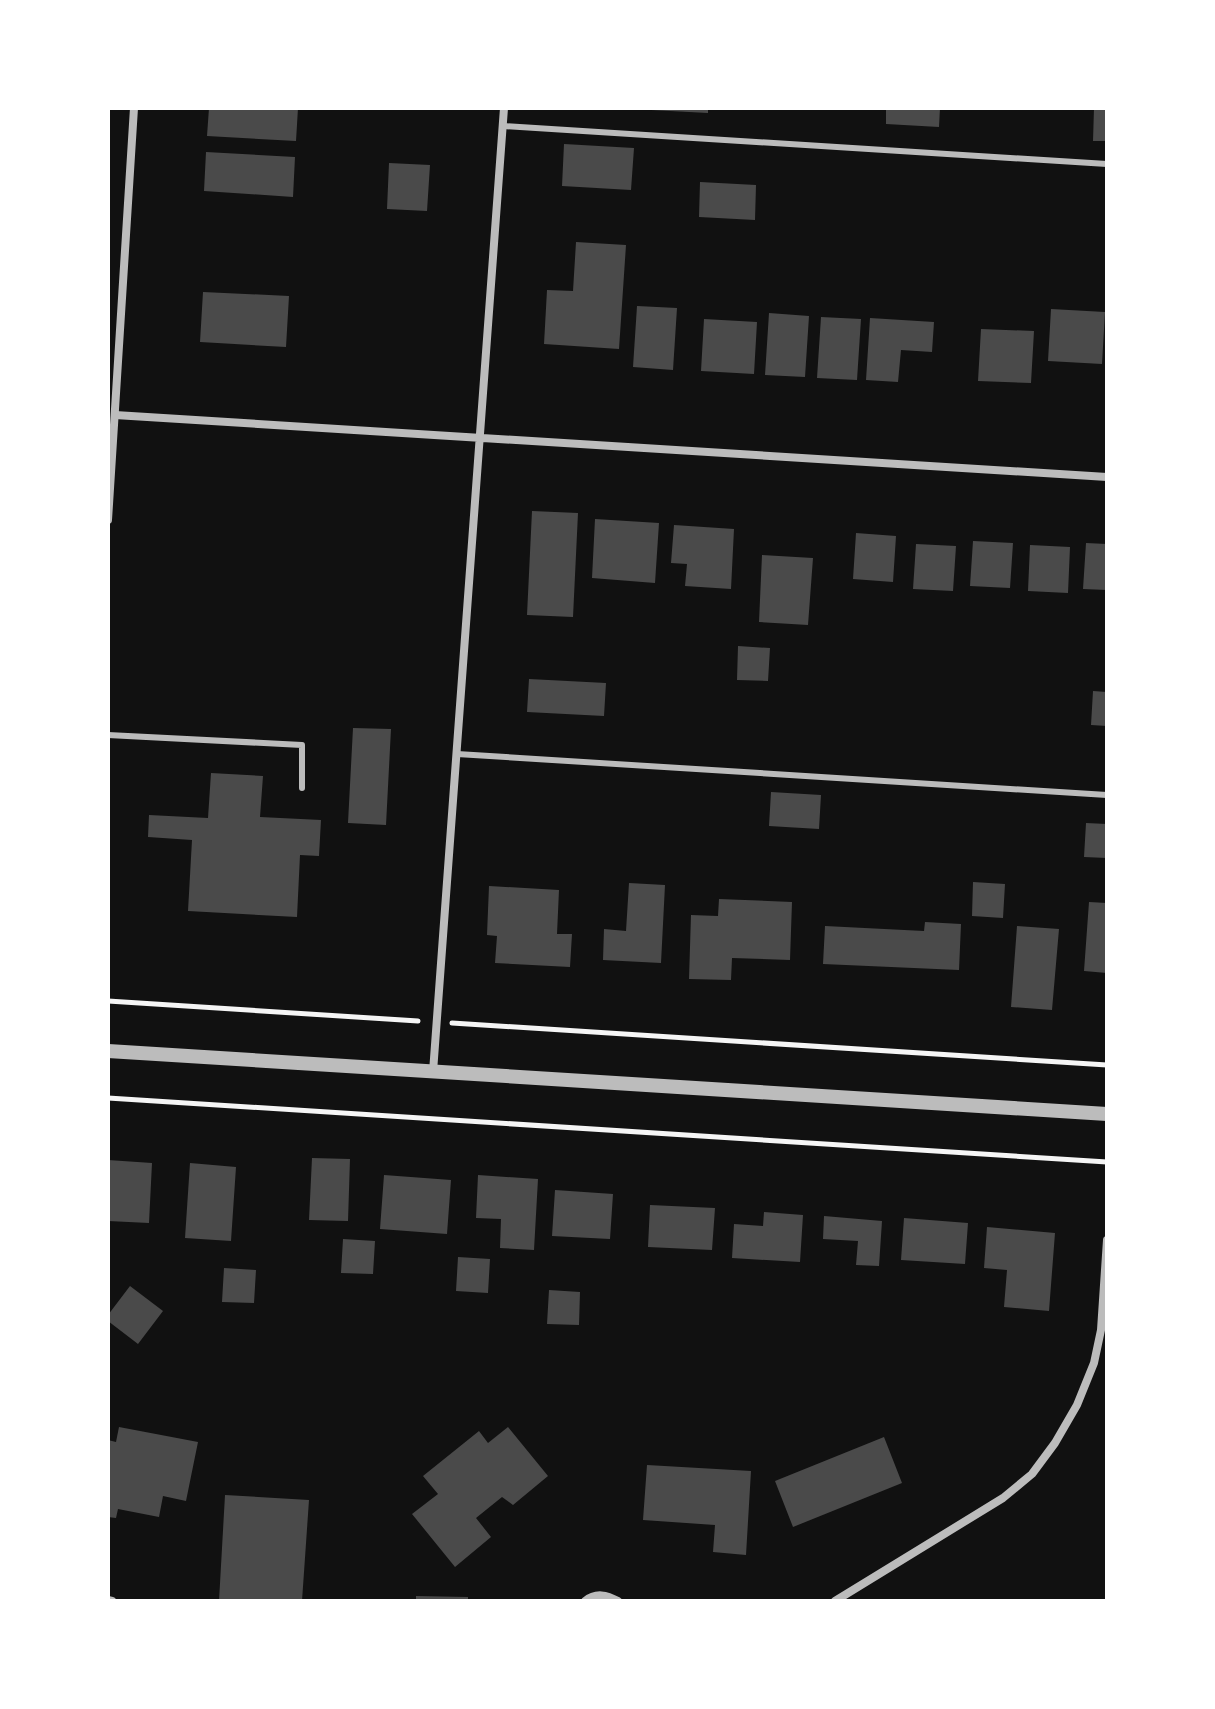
<svg xmlns="http://www.w3.org/2000/svg" width="1215" height="1709" viewBox="0 0 1215 1709" font-family="Barlow,sans-serif">
	<rect width="100%" height="100%" fill="#111"/>
	<path fill="#4a4a4a" d="M209,108H298L296,141L207,136Z
		M651,108H708V113L651,110Z
		M886,108H940L939,127L886,124Z
		M1094,108H1107V141H1093Z
		M564,144L634,148L631,190L562,186Z
		M206,152L295,157L293,197L204,191Z
		M389,163L430,165L427,211L387,209Z
		M700,182L756,185L755,220L699,217Z
		M576,242L626,245L619,349L544,344L547,290L573,291Z
		M203,292L289,296L286,347L200,342Z
		M637,306L677,308L673,370L633,367Z
		M1051,309L1105,312L1102,364L1048,361Z
		M769,313L809,316L805,377L765,375Z
		M821,317L861,319L857,380L817,378Z
		M870,318L934,322L932,352L901,350L898,382L866,380Z
		M704,319L757,322L754,374L701,371Z
		M981,329L1034,331L1031,383L978,381Z
		M532,511L578,513L573,617L527,615Z
		M595,519L659,523L655,583L592,578Z
		M674,525L734,529L731,589L685,586L687,564L671,563Z
		M856,533L896,536L893,582L853,579Z
		M973,541L1013,543L1010,588L970,586Z
		M1086,543L1107,544V590L1083,589Z
		M916,544L956,546L953,591L913,589Z
		M1030,545L1070,547L1068,593L1028,591Z
		M762,555L813,558L808,625L759,622Z
		M738,646L770,648L768,681L737,680Z
		M529,679L606,683L604,716L527,712Z
		M1093,691L1107,692V726L1091,725Z
		M353,728L391,729L386,825L348,823Z
		M211,773L263,776L260,817L321,820L319,856L300,855L297,917L188,911L192,840L148,837L149,815L208,818Z
		M771,792L821,795L819,829L769,826Z
		M1086,823L1107,824V858L1084,857Z
		M973,882L1005,884L1003,918L972,916Z
		M629,883L665,885L661,963L603,960L604,929L626,931Z
		M489,886L559,890L557,934H572L570,967L495,963L497,936L487,935Z
		M719,899L792,902L790,960L732,958L731,980L689,979L691,915L718,916Z
		M1089,902L1107,903V973L1084,971Z
		M925,922L961,924L959,970L823,964L825,926L924,931Z
		M1017,926L1059,929L1052,1010L1011,1007Z
		M312,1158L350,1159L348,1221L309,1220Z
		M108,1160L152,1163L149,1223L108,1221Z
		M190,1163L236,1167L231,1241L185,1238Z
		M384,1175L451,1180L447,1234L380,1229Z
		M478,1175L538,1179L534,1250L500,1248L501,1219L476,1218Z
		M555,1190L613,1194L610,1239L552,1236Z
		M650,1205L715,1208L712,1250L648,1247Z
		M764,1212L803,1215L800,1262L732,1258L734,1224L763,1226Z
		M824,1216L882,1221L879,1266L856,1265L858,1241L823,1239Z
		M904,1218L968,1223L965,1264L901,1260Z
		M987,1227L1055,1233L1049,1311L1004,1307L1007,1270L984,1268Z
		M343,1239L375,1241L373,1274L341,1273Z
		M458,1257L490,1259L488,1293L456,1291Z
		M224,1268L256,1270L254,1303L222,1302Z
		M130,1286L163,1311L138,1344L108,1321V1315Z
		M549,1290L580,1292L579,1325L547,1324Z
		M119,1427L198,1442L186,1501L163,1496L159,1517L118,1509L116,1518L108,1517V1440L116,1442Z
		M508,1427L548,1476L513,1505L502,1497L476,1518L491,1537L455,1567L412,1514L438,1494L423,1476L479,1431L488,1443Z
		M884,1437L902,1483L793,1527L775,1481Z
		M647,1465L751,1471L746,1555L713,1552L715,1525L643,1520Z
		M225,1495L309,1500L302,1601H219Z
		M416,1596L468,1597V1601H416Z"/>
	<g fill="none" stroke-linecap="round" stroke-linejoin="round">
		<path stroke="#f5f5f5" stroke-width="5" d="M108,1001L418,1021
			M452,1023L1107,1065
			M108,1098L1107,1162"/>
		<path stroke="#bcbcbc" stroke-width="6" d="M503,126L1107,164
			M108,735L302,745V788
			M457,754L1107,795"/>
		<path stroke="#bcbcbc" stroke-width="8" d="M115,415L1107,477
			M108,520L134,108
			M433,1072L504,108
			M108,1600L112,1601
			M585,1601C596,1592 607,1595 618,1601
			M835,1601L1003,1498L1032,1474L1055,1443L1077,1405L1094,1363L1101,1330L1107,1240"/>
		<path stroke="#bcbcbc" stroke-width="14" d="M108,1051L1107,1114"/>
	</g>
	<rect width="1215" height="1709" fill="none" stroke="#ffffff" stroke-width="220"/>
</svg>
